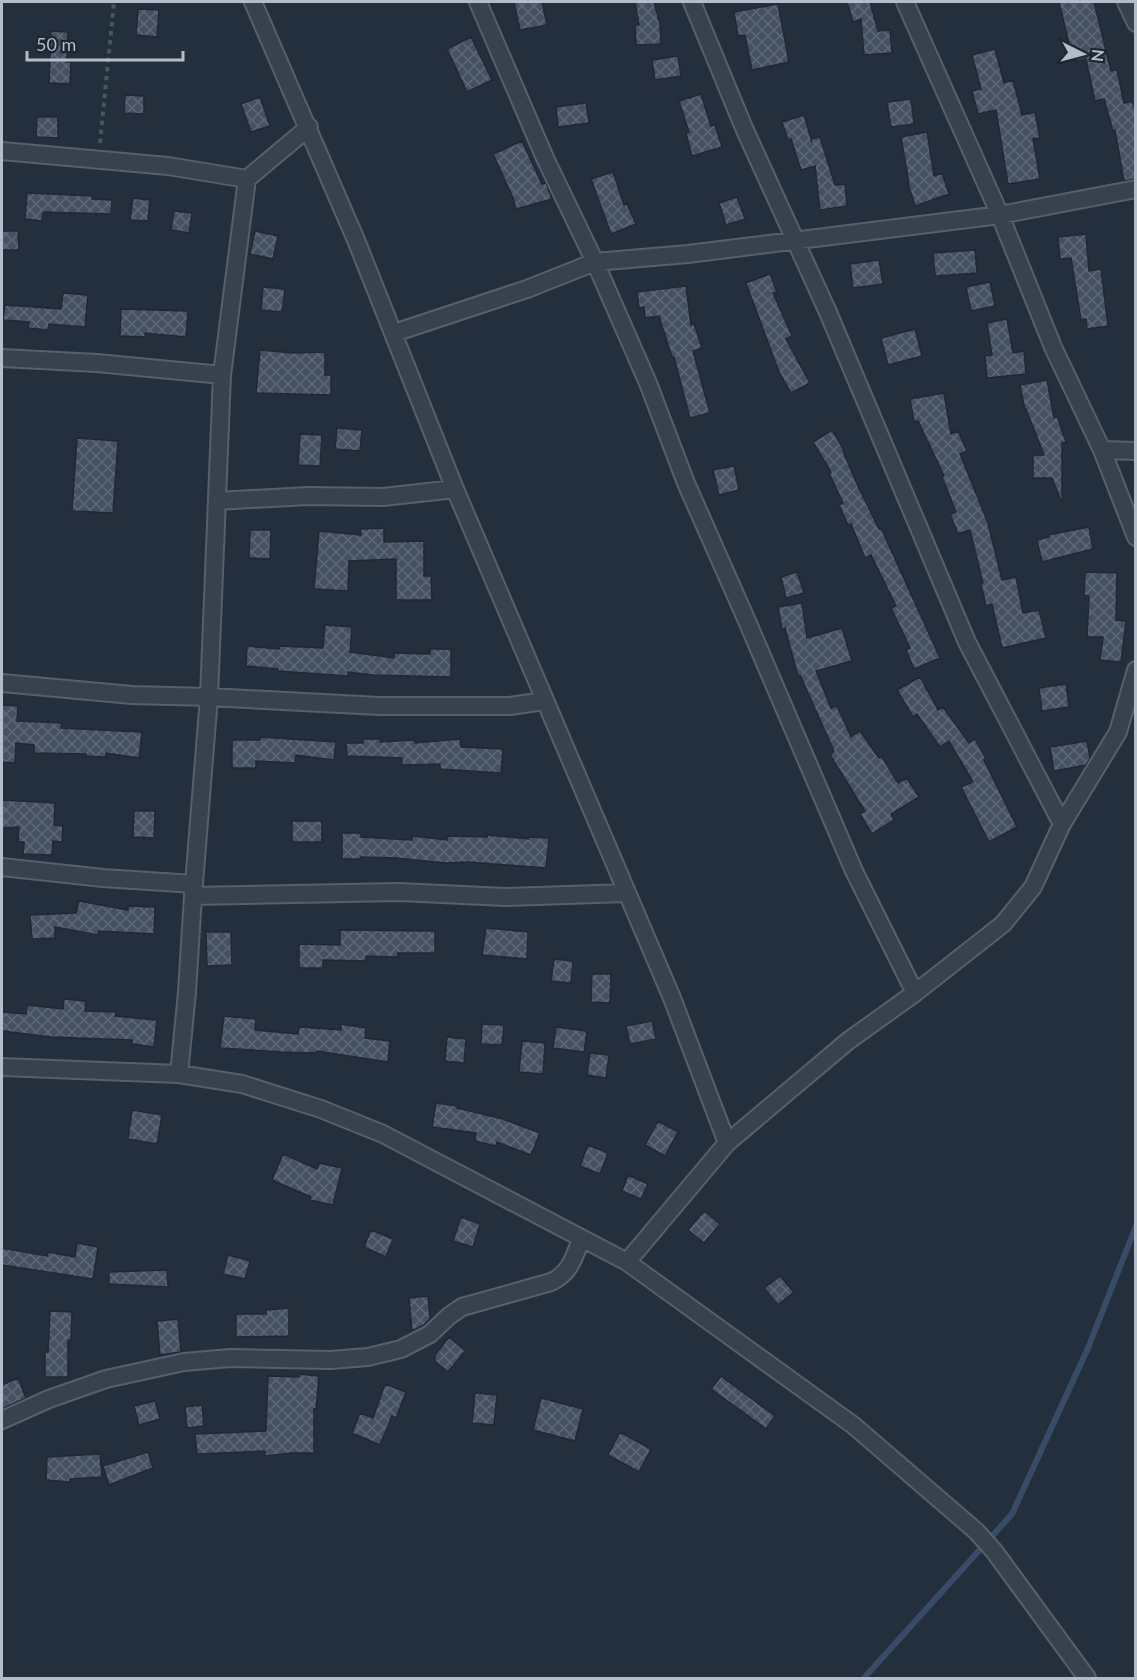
<svg xmlns="http://www.w3.org/2000/svg" width="1137" height="1680" viewBox="0 0 1137 1680" font-family="Lato,sans-serif">
	<defs>
		<pattern id="building-cross-hatch" width="8" height="8" patternUnits="userSpaceOnUse" patternTransform="scale(1.5)"><rect width="8" height="8" fill="#455162"/><path d="M0 0l8 8M0 8l8-8" fill="none" stroke="#5d6877"/></pattern>
	</defs>
	<rect width="100%" height="100%" fill="#242f3e"/>
	<g fill="none" stroke-linecap="round" stroke-linejoin="round">
		<path stroke="#394c67" stroke-width="6" d="M864,1678L1012,1514L1088,1348L1136,1226"/>
	</g>
	<path fill="url(#building-cross-hatch)" stroke="#1f2835" stroke-width="1.5" d="M514,2H542L547,25L520,30Z
		M635,2H654L660,24L661,44L636,45L635,25H639Z
		M847,2H870L878,31L890,30L892,53L864,55L861,19L853,22Z
		M1059,2H1094L1111,71L1117,70L1124,103L1132,101L1136,112V179L1124,181L1115,130L1113,131L1104,99L1095,101L1086,59L1076,61L1074,52H1071Z
		M778,4L789,62L752,70L745,35L738,36L734,12Z
		M138,9L159,10L157,37L136,35Z
		M51,31L68,32L67,62H71L70,84L49,83Z
		M471,37L492,80L467,92L447,49Z
		M995,49L1004,83L1013,80L1022,115L1035,112L1040,138L1033,139L1040,179L1008,184L996,110L978,114L972,91L981,89L972,55Z
		M678,56L681,76L655,80L652,60Z
		M701,94L711,126L715,125L722,147L692,156L686,133L689,132L679,101Z
		M125,95L144,96V114L124,113Z
		M260,97L270,126L251,132L241,104Z
		M911,99L914,124L891,127L887,102Z
		M586,103L589,123L558,127L556,107Z
		M804,115L812,142L811,139L820,137L835,185L845,184L847,206L820,210L815,166L801,170L791,139L788,140L782,122Z
		M37,117H58V138L36,137Z
		M927,132L934,176L942,173L949,194L915,206L908,184H909L901,137Z
		M522,141L542,184L546,183L552,199L516,209L513,198L493,154Z
		M613,172L624,205L627,204L636,224L611,234L591,179Z
		M27,193L92,196V199L112,200L111,214L43,212L42,221L25,219Z
		M737,197L745,219L726,225L719,203Z
		M133,198L150,200L148,221L130,220Z
		M174,211L192,213L189,233L171,230Z
		M2,231H18L19,250H2Z
		M255,231L278,236L273,259L250,254Z
		M1086,234L1089,271L1101,269L1108,326L1087,329L1086,319L1081,320L1071,258L1060,259L1058,237Z
		M975,250L977,273L935,276L933,253Z
		M879,260L883,284L853,288L850,264Z
		M770,274L777,292L773,293L792,336L786,339L810,383L791,393L779,372L746,283Z
		M990,282L995,306L971,311L966,287Z
		M686,286L691,325L694,324L702,348L693,351L710,413L690,418L674,357H672L659,316L645,318L644,307L639,308L637,292Z
		M263,287L285,289L282,312L261,310Z
		M63,293L88,295L85,327L49,324L48,330L28,328L29,322L3,320L5,305L61,309Z
		M121,309L188,311L186,337L145,333V337L120,336Z
		M1007,319L1013,353L1024,351L1026,374L987,378L985,356L992,355L987,323Z
		M915,329L922,356L888,365L881,338Z
		M260,350L294,353L325,352V375H331V395L256,393Z
		M1047,380L1054,418L1057,416L1066,442L1062,443V501H1061L1052,478H1033V455H1044L1026,409L1025,410L1020,385Z
		M944,393L951,434L958,431L967,451L960,454L988,523L1002,580L1016,577L1023,613L1039,610L1046,638L1002,648L992,604L986,606L981,584L983,583L970,530L958,534L950,514L956,512L942,477L944,476L918,421L914,422L910,399Z
		M337,428L362,430L360,451L335,449Z
		M832,430L844,450L843,451L857,484L879,529L881,528L940,658L914,669L906,650L910,648L891,608L896,606L871,555L865,558L851,524L848,525L839,505L843,503L829,473L831,472L813,442Z
		M300,434L322,435L320,466L298,465Z
		M77,438L118,441L113,513L72,511Z
		M734,466L739,490L719,495L713,470Z
		M1089,527L1093,549L1042,562L1037,540L1049,537L1048,535Z
		M384,528V542L424,541V576H431L432,600H396V559L349,561L348,591L314,589L319,531L361,535L360,529Z
		M250,530H271L270,559L249,558Z
		M797,572L804,593L786,598L781,577Z
		M1085,572L1117,573L1116,620L1126,621L1121,662L1100,660L1103,637H1087L1089,596L1084,595Z
		M802,603L807,638L842,628L852,661L816,671L831,708L837,706L851,737L860,731L879,758L882,757L898,783L907,778L919,797L891,814L894,820L872,834L860,814L865,811L830,755L834,751L800,675L798,676L785,628L782,629L778,607Z
		M325,625L352,627L350,652L394,658V653L430,654V649H451V677L373,675L348,672V676L278,671V669L246,666L247,646L279,649V646L323,648Z
		M920,677L938,710L943,707L969,743L975,739L986,759L984,760L1017,827L989,842L961,787L973,782L949,741L940,747L917,714L913,717L897,690Z
		M1066,684L1069,707L1042,711L1039,688Z
		M2,705L18,706L17,721L62,723L61,728L142,732L139,758L106,753V757L86,756V754L34,753V745L16,743L15,763L2,762Z
		M260,737L336,742L334,760L296,755L295,763L256,761V768H232V740H260Z
		M363,739H381L380,742L415,740V743L460,739L461,747L503,749L501,773L440,769V764L402,765V758L347,756L346,743H363Z
		M1087,741L1090,758L1086,765L1054,771L1050,747Z
		M2,800L55,803L54,825L63,826L62,842L53,841L52,855L23,854L24,842H18L19,827L2,828Z
		M134,811H155L154,838L133,837Z
		M292,821H322V842H292Z
		M342,833H361V837L412,840V836L447,840V836L487,837V835L529,839V837L549,838L546,868L468,862L446,863L395,858L361,857V859H342Z
		M79,901L128,910V906L155,907L154,934L99,931L98,935L55,927V938L32,939L30,915L76,913Z
		M486,928L528,932L527,959L482,955Z
		M340,930L435,931V953H398V957L366,956V961L323,960V968H299V944L340,945Z
		M206,932H231L232,965L207,966Z
		M554,959L573,961L571,983L551,981Z
		M592,974H611L610,1003L591,1002Z
		M64,999L86,1001L85,1011L116,1012L115,1016L157,1020L154,1047L132,1044V1040L51,1037L2,1031V1012L26,1014L27,1005L63,1009Z
		M224,1016L256,1019L255,1030L298,1034L299,1027L341,1030V1024L366,1028L365,1038L390,1041L388,1062L317,1051L316,1053L281,1052L220,1048Z
		M652,1021L656,1039L630,1044L626,1026Z
		M482,1024L504,1025L502,1045L481,1044Z
		M556,1027L587,1031L584,1052L553,1048Z
		M447,1037L466,1039L464,1063L445,1061Z
		M522,1041L545,1043L543,1074L519,1072Z
		M590,1053L609,1055L606,1078L587,1075Z
		M436,1103L458,1106L457,1108L503,1119L540,1133L531,1155L497,1142L496,1146L475,1141L476,1133L432,1127Z
		M132,1110L162,1115L157,1144L128,1139Z
		M658,1121L678,1132L665,1156L645,1145Z
		M588,1145L608,1153L600,1174L580,1166Z
		M283,1154L317,1169L319,1163L342,1168L333,1205L310,1200L311,1197L272,1180Z
		M628,1175L648,1184L641,1199L622,1191Z
		M704,1211L720,1224L704,1243L688,1230Z
		M461,1217L480,1224L473,1247L453,1241Z
		M371,1230L393,1239L386,1257L364,1247Z
		M77,1243L98,1247L93,1279L2,1265V1248L47,1256L48,1252L75,1257Z
		M228,1255L250,1261L245,1279L223,1274Z
		M167,1270L168,1287L109,1284V1272Z
		M780,1276L794,1292L778,1305L764,1288Z
		M428,1296L430,1319L424,1325L412,1331L409,1298Z
		M289,1308V1336L236,1337V1314H266V1310Z
		M50,1311L72,1312L71,1340H68V1377H45V1352H48Z
		M178,1319L181,1352L160,1355L157,1321Z
		M449,1337L465,1351L448,1372L435,1361V1355Z
		M299,1374L319,1376L316,1409H314V1453H292L265,1456V1451L197,1454L195,1434L266,1431L268,1376L299,1377Z
		M721,1376L775,1416L766,1429L711,1389Z
		M18,1378L26,1398L2,1409V1385Z
		M385,1384L406,1392L396,1418L392,1416L380,1445L352,1433L360,1413L373,1418Z
		M475,1393L497,1395L494,1425L472,1423Z
		M541,1398L583,1409L575,1441L533,1430Z
		M155,1401L160,1419L139,1425L134,1406Z
		M202,1405L204,1426L187,1428L185,1407Z
		M620,1432L651,1449L639,1472L608,1455Z
		M148,1452L153,1468L109,1485L103,1466Z
		M100,1454L102,1477L70,1479V1482L46,1480L47,1457Z"/>
	<g fill="none" stroke-linecap="round" stroke-linejoin="round">
		<defs>
			<path id="minor" d="M253,2L356,240L455,489L672,998L727,1143
				M478,2L545,158L595,262L648,383L686,483L747,621L854,871L915,993
				M905,2L1000,215L1053,347L1102,450L1136,537
				M1126,2L1136,23
				M2,151L168,166L247,179
				M394,333L527,289L595,262L688,254L1000,215L1136,189
				M2,358L97,363L222,375
				M1102,450L1136,451
				M217,501L308,496L383,497L455,489
				M2,683L132,695L209,697L379,706H510L544,701
				M1062,824L1118,732L1136,670
				M2,867L103,878L194,884
				M193,896L399,892L505,897L626,893
				M2,1067L179,1074L242,1084L321,1109L383,1134L627,1262L853,1425L976,1531L994,1551L1087,1678
				M179,1074L187,992L193,896L209,697L222,375L247,179L309,127
				M627,1262L727,1143L848,1041L915,993L1003,924L1033,887L1062,824L967,642L827,310L744,128L692,2
				M2,1420L49,1399L106,1379L184,1362L230,1358L330,1360L368,1357L401,1349L430,1334L449,1316L462,1307L551,1282C570,1273 574,1258 581,1239"/>
		</defs>
		<use href="#minor" stroke="#565f6c" stroke-width="20"/>
		<path stroke="#44595c" stroke-width="4" stroke-dasharray="4.5 4.5" stroke-linecap="butt" d="M100,143L114,2"/>
		<use href="#minor" stroke="#38414e" stroke-width="16"/>
	</g>
	<rect width="1137" height="1680" fill="none" stroke="#b4bcc9" stroke-width="6"/>
	<g transform="translate(1083 54) rotate(96)" stroke="#1d2633" stroke-width="4.5" paint-order="stroke">
	<path d="M0-4.5L10 22L0 15L-10 22Z" fill="#b4bcc9"/>
	<text y="-9" font-size="16" font-weight="bold" text-anchor="middle" fill="#b4bcc9">N</text>
	</g>
	<path d="M27 51v9h156v-9" fill="none" stroke="#b4bcc9" stroke-width="3"/>
	<text x="36" y="51" font-size="18" fill="#b4bcc9" stroke="#1d2633" stroke-width="4.5" paint-order="stroke">50 m</text>
</svg>
